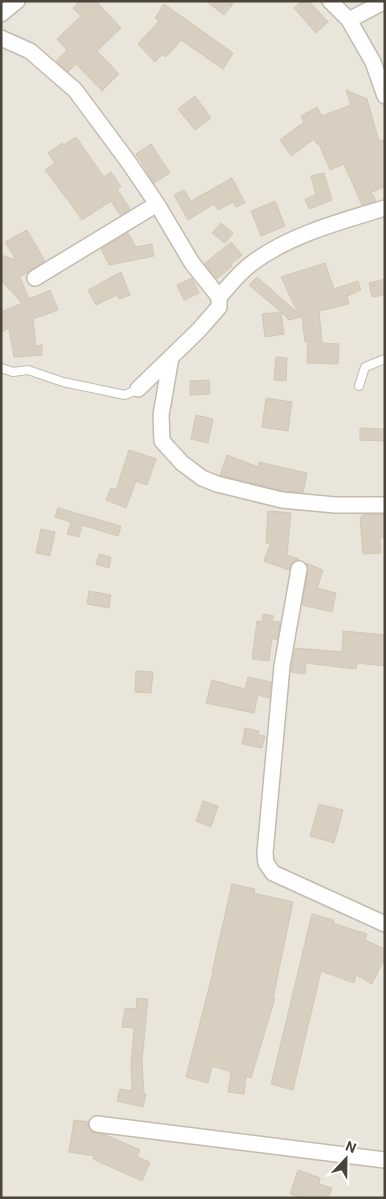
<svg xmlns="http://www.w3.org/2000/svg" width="386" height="1199" viewBox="0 0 386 1199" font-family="Roboto,sans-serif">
	<rect width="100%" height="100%" fill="#f6f3ec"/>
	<path fill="#eae5da" d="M1,1H385V1198H1Z"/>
	<path fill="#d8cfc1" stroke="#d3c7b4" d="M80,1H96L121,28L97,51L119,74L102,91L76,64L68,72L56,61L67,50L57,39L81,16L73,8Z
		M206,1H235L224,15Z
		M302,1H309L328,22L316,33L294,8Z
		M164,4L233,53L223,69L181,40L166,57L163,54L155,62L138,44L159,21L155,18Z
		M346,90L367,99L379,141L385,140V187L371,192L376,201L362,205L344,164L330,170L319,144H317L314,139L291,156L280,140L304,122L301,116L317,107L322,116L351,105Z
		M195,96L211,118L195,130L178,109Z
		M76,137L104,177L111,172L121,187L117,189L130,209L120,215L111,201L82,220L67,199L45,170L55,163L48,153L62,143L64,145Z
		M151,144L170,173L154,183L136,154Z
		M324,173L332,200L309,209L305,199L316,195L311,176Z
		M232,178L245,203L236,207L233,202L218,210L214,204L188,220L174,195L184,190L191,201Z
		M275,201L285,226L261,236L251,211Z
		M221,223L233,233L225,243L212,233Z
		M27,230L45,261L20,277L29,299L50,290L58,310L33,319L36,346L42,345V355L14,357L9,328L1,332V312L22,303L1,280V255L16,260L5,242Z
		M128,233L136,247L152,244L154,256L109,265L101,249Z
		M231,242L242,255L231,264L232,266L217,279L204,264Z
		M325,263L334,289L358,281L361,290L347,296L349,304L319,311L322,343L339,344L338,364L307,363L308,341L305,342L302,317L289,320L281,312L284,334L265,337L262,314L281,312L249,285L257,277L298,313L281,277Z
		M121,272L130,295L119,299L117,295L96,305L88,290Z
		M192,278L199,293L184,300L177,285Z
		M385,279V295L372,297L369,283Z
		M276,357L287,358L286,381L274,380Z
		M209,380L210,394L190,395V381Z
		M266,398L292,402L288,431L262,427Z
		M196,415L213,419L208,443L191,439Z
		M360,428L385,429V441L360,440Z
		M129,450L156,459L147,485L136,481L126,508L106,500L111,488L116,490Z
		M227,455L258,467L259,462L307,473L303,493L284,491L220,475Z
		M58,508L121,526L118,536L82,525L79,537L67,534L71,522L55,517Z
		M268,511L291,513L287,555L299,559L292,563L289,570L264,561L271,543H266Z
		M385,514V538L380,537L381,553L363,554L360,519L362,515Z
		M41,529L55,532L50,556L36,553Z
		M99,554L111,557L109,568L96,564Z
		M306,563L323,570L317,588L336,593L332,612L302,605L308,571Z
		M89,591L111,595L109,608L87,604Z
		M263,614L274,616L272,621L280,622L277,640L272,638L269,661L252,659L257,621L262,622Z
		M343,631L385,635V666L357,663L356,669L306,663L305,674L291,672L295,648L342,652Z
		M136,671L153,672L151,693L135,692Z
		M248,677L271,682L269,698L258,695L254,713L206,703L212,680L245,689Z
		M245,728L259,731L258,735L265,736L262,748L242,744Z
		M203,801L218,806L211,827L196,821Z
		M319,804L343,810L334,843L310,836Z
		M232,884L255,889L254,893L293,902L273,998H275L251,1078L246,1076L244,1094L228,1092L231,1072L212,1066L208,1083L186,1077L213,972H212Z
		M312,914L334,920L333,923L367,934L365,940L385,949V958L372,984L356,975L354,983L321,971L293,1090L271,1084Z
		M137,998L148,999L142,1061L144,1094H146L143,1107L117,1101L120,1089L132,1091L131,1064L134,1028L122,1027L125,1008L136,1009Z
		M74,1120L88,1122V1127L92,1132L106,1135L140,1150L137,1157L150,1162L142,1181L93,1159L94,1156L69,1152Z
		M298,1170L320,1178L319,1184L332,1188L328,1198H301L290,1194Z"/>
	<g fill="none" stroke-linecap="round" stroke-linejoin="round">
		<defs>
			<path id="lane" d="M1,368L13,372L28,370L63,382L125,395L138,389
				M359,386L365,367L385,359"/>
			<path id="street" d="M330,1L349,20L373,62L385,96
				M1,14L17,1
				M349,20L385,1
				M1,38L30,51L75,90L127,160L157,204L192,263L219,297
				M35,278L157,204
				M171,357L161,415L162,441L182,463L202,478L217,484L282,500L335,505H385
				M138,389L198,331L219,307V297C229,286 239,273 251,264C289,235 339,222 385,208
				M299,569L282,666L265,853L266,863L273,873L385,924
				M97,1124L385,1160"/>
		</defs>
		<use href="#lane" stroke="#c2bbae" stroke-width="10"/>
		<use href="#street" stroke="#c2bbae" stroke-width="18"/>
		<use href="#lane" stroke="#fff" stroke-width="8"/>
		<use href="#street" stroke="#fff" stroke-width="15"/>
	</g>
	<rect width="386" height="1199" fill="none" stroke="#4b4439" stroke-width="5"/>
	<g transform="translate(346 1159) rotate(22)" stroke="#ffffff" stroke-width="4" paint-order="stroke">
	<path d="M0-4L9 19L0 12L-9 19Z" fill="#4b4439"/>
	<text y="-8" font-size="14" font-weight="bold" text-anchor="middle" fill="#4b4439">N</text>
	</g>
</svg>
